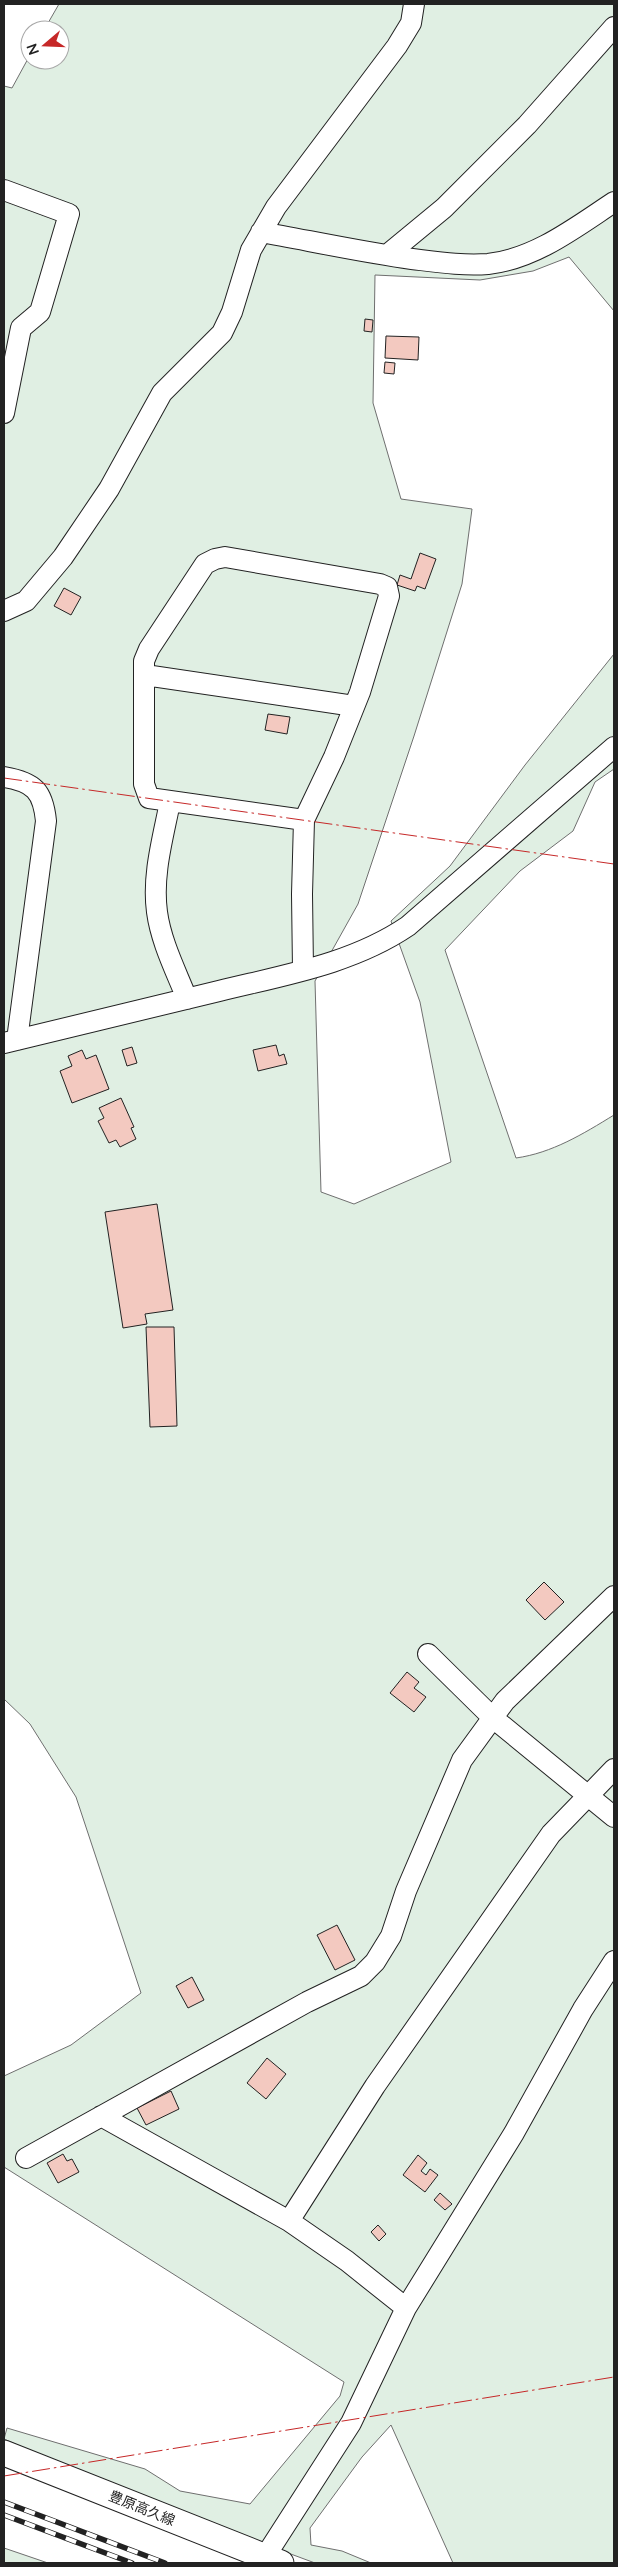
<svg xmlns="http://www.w3.org/2000/svg" width="618" height="2567" viewBox="0 0 618 2567" font-family="Lato,'Noto Sans JP',sans-serif">
	<rect width="100%" height="100%" fill="#fff"/>
	<path fill="#e0efe3" stroke="#6f6f6f" d="M59,4H614V311L569,257L533,271L480,280L375,275L373,403L401,499L472,509L462,584L414,736L358,904L315,981L321,1192L354,1204L451,1162L420,1002L391,921L450,866L525,765L614,654V769L595,782L573,831L520,871L445,950L516,1158C552,1153 583,1134 614,1115V2563H453L391,2425L362,2457L310,2528L311,2545L342,2551L371,2563H315L121,2491L4,2439L7,2428L145,2469L180,2491L250,2504L340,2396L344,2382L4,2167V2076L71,2045L141,1993L76,1797L30,1724L4,1699V86L12,88L30,55V60H60V30H44Z
		M4,2548L48,2563H4Z"/>
	<path fill="#f3c9c0" stroke="#222" d="M365,319L373,320L372,332L364,331Z
		M386,336L419,337L418,360L385,358Z
		M385,362L395,363L394,374L384,373Z
		M420,553L436,559L425,589L417,586L415,591L397,585L400,575L411,579Z
		M64,588L81,597L71,615L54,606Z
		M268,714L290,717L287,734L265,730Z
		M276,1045L279,1056L284,1054L287,1064L258,1071L253,1050Z
		M132,1047L137,1063L127,1066L122,1050Z
		M82,1050L86,1059L96,1055L109,1089L72,1103L60,1071L72,1066L68,1056Z
		M121,1098L134,1127L131,1128L136,1139L120,1147L116,1140L109,1143L98,1121L104,1118L99,1108Z
		M157,1204L173,1310L145,1314L147,1324L123,1328L105,1212Z
		M146,1327H174L177,1426L150,1427Z
		M544,1582L564,1602L545,1620L526,1600Z
		M407,1672L419,1682L414,1688L426,1697L414,1712L390,1693Z
		M337,1925L355,1960L335,1970L317,1935Z
		M192,1977L204,2000L188,2008L176,1986Z
		M267,2058L286,2074L266,2099L247,2083Z
		M171,2091L179,2109L146,2125L137,2108Z
		M63,2154L67,2161L72,2159L79,2172L58,2183L47,2163Z
		M418,2155L427,2163L421,2171L426,2175L430,2169L438,2175L425,2192L403,2175Z
		M440,2193L452,2204L445,2210L434,2200Z
		M378,2225L386,2234L379,2241L371,2232Z"/>
	<g fill="none" stroke-linecap="round" stroke-linejoin="round">
		<defs>
			<path id="minor" d="M4,190L69,214L40,312L21,328L4,413
				M261,232C311,241 361,252 412,259C437,262 463,266 488,264C535,259 576,227 614,202
				M387,255L444,208L527,125L614,27
				M4,611L26,601L63,557L109,489L162,393L222,333L232,312L251,250L276,207L397,46L411,23L414,4
				M145,675L354,706
				M4,777C34,782 43,791 46,821L17,1040
				M170,802C163,838 152,875 157,912C161,942 176,971 187,999
				M303,970L302,894L304,820L334,757L360,692L389,596L387,587L380,584L225,557L215,559L205,564L149,649L144,661V784L149,798L304,820
				M4,1043C75,1026 147,1009 219,991C284,975 352,964 408,926L614,747
				M428,1654L493,1718L614,1817
				M101,2116L289,2221L347,2261L406,2308
				M26,2158L307,2002L361,1976L375,1962L391,1936L406,1891L462,1760L505,1701L614,1596
				M289,2221L375,2086L551,1834L614,1769
				M261,2563L351,2423L406,2308L514,2133L583,2009L614,1961"/>
			<path id="major" d="M4,2453L281,2563"/>
		</defs>
		<use href="#minor" stroke="#222" stroke-width="22"/>
		<use href="#major" stroke="#222" stroke-width="27"/>
		<use href="#minor" stroke="#fff" stroke-width="20"/>
		<use href="#major" stroke="#fff" stroke-width="25"/>
		<defs>
			<path id="rail" d="M4,2502L165,2563
				M4,2515L132,2563"/>
		</defs>
		<use href="#rail" stroke="#222" stroke-width="5.5"/>
		<use href="#rail" stroke="#fff" stroke-width="4" stroke-dasharray="11" stroke-linecap="butt"/>
		<path stroke="#c62828" stroke-width="1" stroke-dasharray="18 4 2.5 4" stroke-linecap="butt" d="M4,778L614,864
			M4,2476L614,2377"/>
	</g>
	<g text-anchor="middle" stroke-width="4" stroke-linejoin="round" paint-order="stroke">
		<g font-size="14" fill="#222" stroke="#fff">
			<text transform="translate(142 2508) rotate(22)" y="5">豊原高久線</text>
		</g>
	</g>
	<rect width="618" height="2567" fill="none" stroke="#222222" stroke-width="10"/>
	<g transform="translate(45 45) rotate(251)"><circle r="24" fill="#ffffff" stroke="#a7a7a7"/>
	<path d="M0-4L9 19L0 12L-9 19Z" fill="#c62828"/>
	<text y="-8" font-size="14" font-weight="bold" text-anchor="middle" fill="#222222">N</text>
	</g>
</svg>
